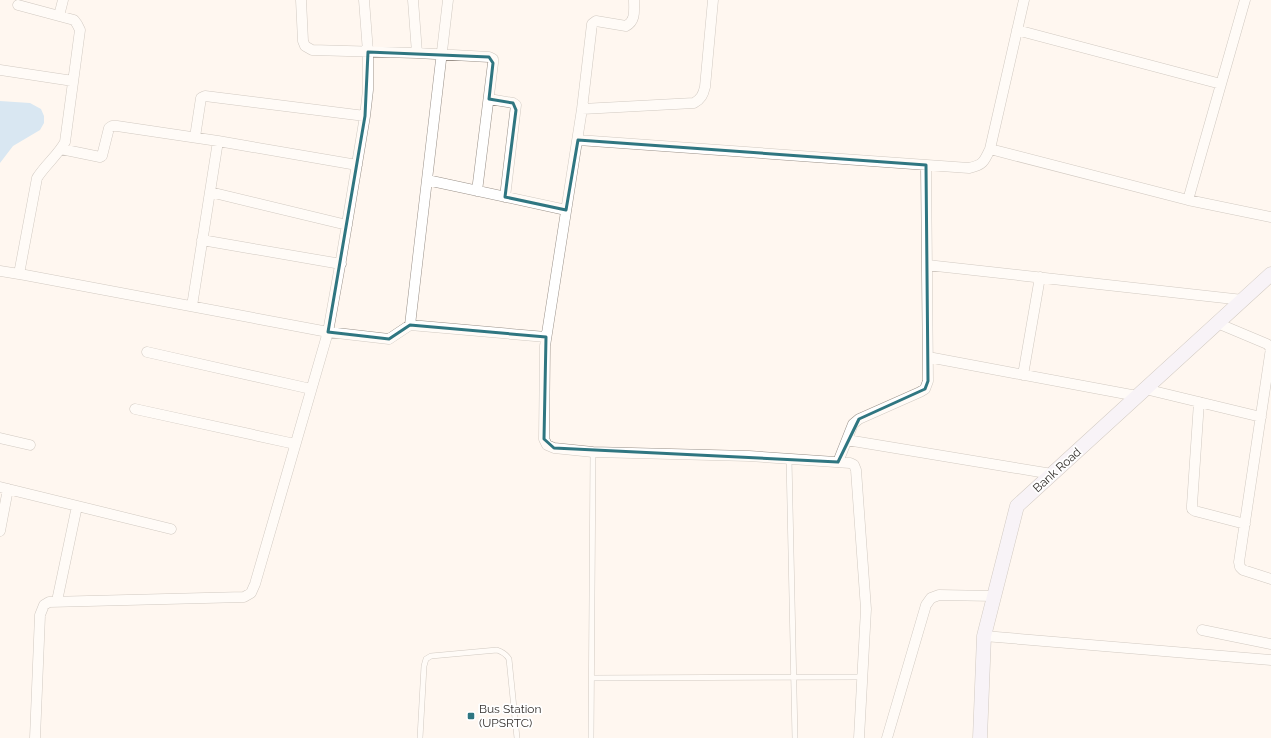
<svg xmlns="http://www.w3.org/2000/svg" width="1271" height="738" viewBox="0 0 1271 738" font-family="Raleway,sans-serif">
	<rect width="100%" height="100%" fill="#fff7f0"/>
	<path fill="#abd3f3" d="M0,101L30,103L41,109L44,116V123L40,130L13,146L0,163Z"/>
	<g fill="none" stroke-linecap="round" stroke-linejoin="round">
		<defs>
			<path id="lane" d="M789,459L795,738
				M592,678L862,677
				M420,738L424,666L426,659L431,656L497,650C503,652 506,654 509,659L517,738
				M591,738L593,452"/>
			<path id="street" d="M301,0L303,41L305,46L312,50L417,53L489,57L493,59V63L477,191
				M413,0L417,53
				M713,0L705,87C703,95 701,99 694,103L582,109L545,346L544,439L547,445L554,448L593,452L749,456L850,463L854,465L856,470L866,609L859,738
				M1024,0L990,149L1188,200
				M1245,0L1188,200L1271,217
				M18,5L74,20L77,24L80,30L65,142C58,155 45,165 37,178L19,274
				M59,16L63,0
				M1017,30L1221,84
				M0,70L73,81
				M489,99L513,103L516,105L505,197
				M582,109L592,24L596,21L626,26C636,21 634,10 634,0
				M195,137L201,98L205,96L365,116
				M578,140L969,168C983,165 984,162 990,149
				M61,149L100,157L102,156L109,128L112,126H117L218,141L357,165
				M427,180L566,210
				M210,192L347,225
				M202,240L341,264
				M927,265L1243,300
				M0,271L25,275L328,332L389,339L410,325L546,337
				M192,306L218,141
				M1217,323L1267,344L1271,348L1239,562L1240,567L1243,570L1271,579
				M410,325L448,0
				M147,352L311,389
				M928,357L1137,396
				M1023,375L1040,277
				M1145,389L1261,417
				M1199,402L1192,505V509L1195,511L1245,524
				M135,409L295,444
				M0,438L30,445
				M847,440L1052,474
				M838,462L853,424L859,419L920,392L925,389L928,381L926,165
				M0,487L171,529
				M0,531L8,489
				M57,601L77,506
				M1202,630L1271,644
				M984,636L1271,660
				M35,738L40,615L44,605L49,602L244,597L251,593L255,584L328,332L341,260L365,116L368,90V52L364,0
				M887,738L926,605L931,598L939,595L994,596"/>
			<path id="secondary" d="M980,738L984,636L1017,506L1271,274"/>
		</defs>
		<use href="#lane" stroke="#9a9189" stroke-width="6"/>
		<use href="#street" stroke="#9a9189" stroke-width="11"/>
		<use href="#secondary" stroke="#9a9189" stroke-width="15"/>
		<use href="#lane" stroke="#fff" stroke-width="5"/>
		<use href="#street" stroke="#fff" stroke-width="10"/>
		<use href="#secondary" stroke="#f0eefe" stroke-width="14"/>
	</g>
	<path d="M0 0H1271V738H0ZM368,52L489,57L493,63L489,99L513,103L516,110L505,197L566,210L578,140L926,165L928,381L925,389L859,419L838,462L554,448L544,439L546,337L410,325L389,339L328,332L365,116Z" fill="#fff7f0" fill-opacity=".55" fill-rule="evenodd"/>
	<path fill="none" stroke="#2f7681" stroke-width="3" stroke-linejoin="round" d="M368,52L489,57L493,63L489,99L513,103L516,110L505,197L566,210L578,140L926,165L928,381L925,389L859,419L838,462L554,448L544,439L546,337L410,325L389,339L328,332L365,116Z"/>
	<rect fill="#2f7681" stroke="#fff" stroke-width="1.5" x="467" y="712" width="8" height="8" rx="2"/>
	<g text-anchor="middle" stroke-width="3.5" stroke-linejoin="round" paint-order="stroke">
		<g font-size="12" fill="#35312e" stroke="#fff">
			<text transform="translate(1057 470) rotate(-42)" y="4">Bank Road</text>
		</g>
		<g font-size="12" fill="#35312e" stroke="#fff" text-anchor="start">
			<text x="479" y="713">Bus Station<tspan x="479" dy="14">(UPSRTC)</tspan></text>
		</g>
	</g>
</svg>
